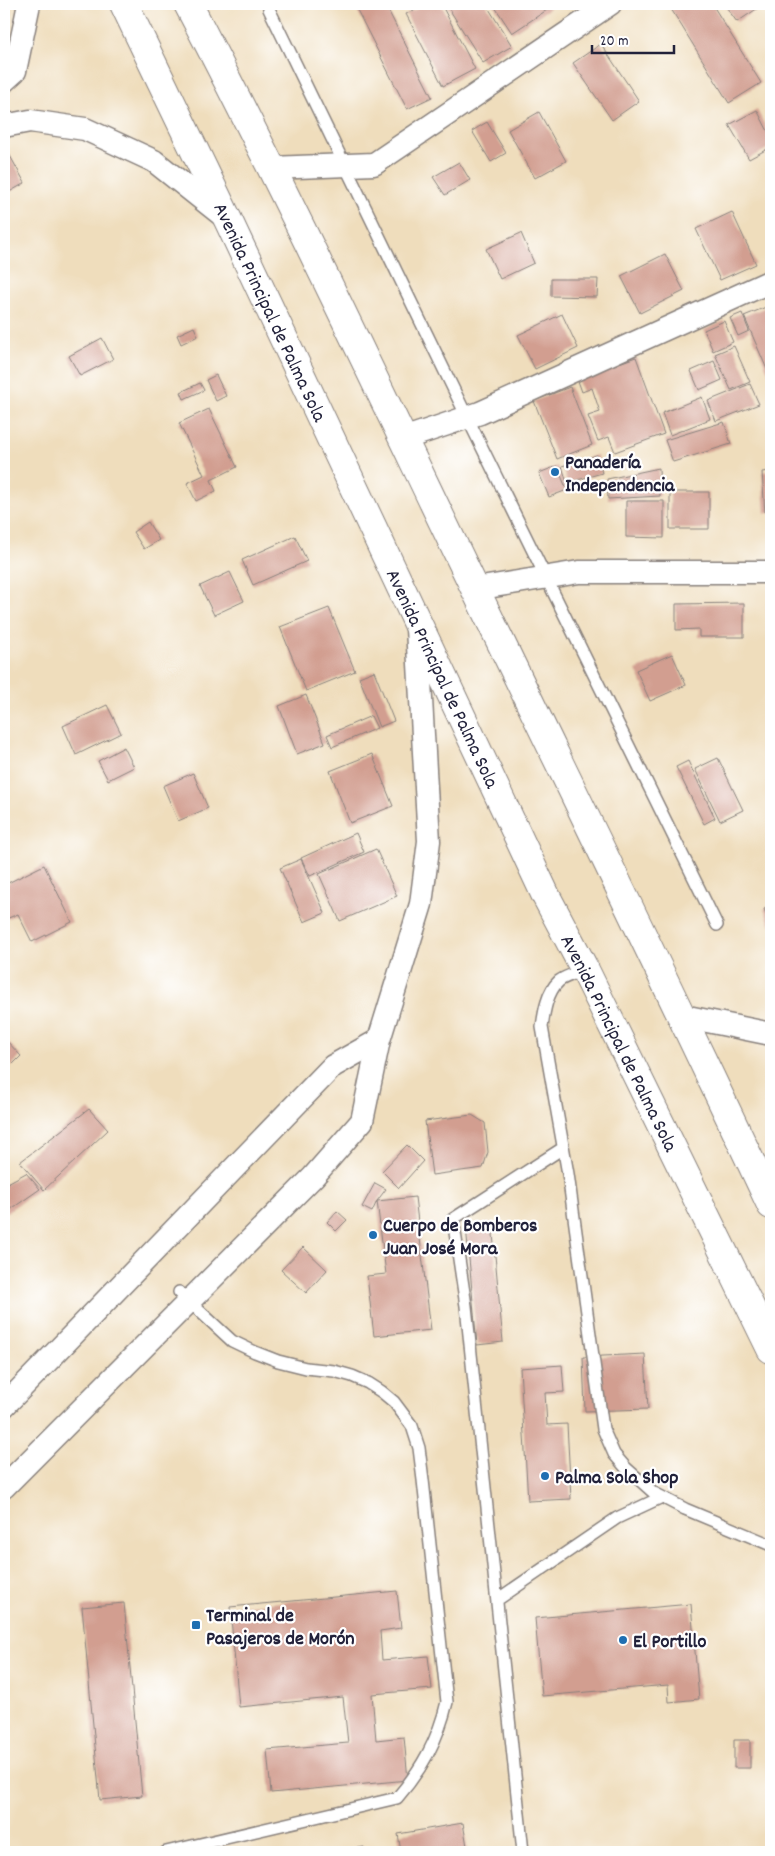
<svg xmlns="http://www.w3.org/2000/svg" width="775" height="1856" viewBox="0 0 775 1856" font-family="Dekko,sans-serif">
	<rect width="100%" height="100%" fill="#fff"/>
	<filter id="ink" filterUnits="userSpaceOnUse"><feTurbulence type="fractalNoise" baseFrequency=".02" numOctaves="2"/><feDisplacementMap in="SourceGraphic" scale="10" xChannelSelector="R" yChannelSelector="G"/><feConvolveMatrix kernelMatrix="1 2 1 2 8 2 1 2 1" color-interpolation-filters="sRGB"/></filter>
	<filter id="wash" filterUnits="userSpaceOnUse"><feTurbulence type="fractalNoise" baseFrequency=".0096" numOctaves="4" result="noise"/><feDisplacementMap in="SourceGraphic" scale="20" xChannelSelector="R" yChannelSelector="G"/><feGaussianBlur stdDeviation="1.12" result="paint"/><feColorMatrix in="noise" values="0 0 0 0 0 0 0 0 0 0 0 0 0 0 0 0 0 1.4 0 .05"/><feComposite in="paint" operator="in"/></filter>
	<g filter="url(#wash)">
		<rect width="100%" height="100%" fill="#efddbc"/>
		<g id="blocks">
			<path fill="#d29e90" d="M354,4H385L432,97L407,109Z
				M426,4H441L475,69L443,86L406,14Z
				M446,4H486L512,46L483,63Z
				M493,4H547L550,8L512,33Z
				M668,4H712L761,83L729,103Z
				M724,4H764L737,22Z
				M601,44L639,101L612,120L573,63Z
				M757,110L771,137V147L749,159L729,125Z
				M539,112L566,161L535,178L508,130Z
				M487,122L506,153L491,162L472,131Z
				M4,145L25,183L4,195Z
				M459,162L470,180L445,195L433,177Z
				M732,212L756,264L720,280L696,229Z
				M521,233L534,263L500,279L486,249Z
				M665,254L684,291L640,313L621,276Z
				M551,279H598L597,297L551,296Z
				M771,305V373L769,374L744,316Z
				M742,313L749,331L738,336L730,318Z
				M562,314L578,348L535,369L518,335Z
				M724,321L733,342L713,351L704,330Z
				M194,327L198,336L181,344L177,335Z
				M102,338L113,359L80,376L69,356Z
				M734,346L750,382L731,390L715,354Z
				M636,357L664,434L615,452L609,437L598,441L588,416L600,412L592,388L582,392L577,378Z
				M714,361L722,380L699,390L691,371Z
				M216,375L226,396L216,401L206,380Z
				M200,383L204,390L184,399L181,392Z
				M750,384L759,404L716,421L708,401Z
				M570,387L592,445L557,459L534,401Z
				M702,397L710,419L670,435L662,413Z
				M209,409L237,467L211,480L216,491L196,501L187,483L204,475L179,423Z
				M724,422L731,444L673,462L665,440Z
				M597,455L602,473L567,483L562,466Z
				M557,466L567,490L549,497L539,473Z
				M659,468L660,496L608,499L607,479Z
				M771,471V513H765L762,472Z
				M670,492H709V529H670Z
				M626,501H664V538L626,537Z
				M148,522L159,540L144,549L133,532Z
				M295,536L307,561L253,585L242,560Z
				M230,572L244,601L214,615L200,586Z
				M744,603V637H699V629L676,630V604Z
				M329,608L355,671L306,691L280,627Z
				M672,654L686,685L650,701L636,670Z
				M374,671L394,721L379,727L359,677Z
				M306,695L325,743L297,754L279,706Z
				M107,705L121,733L76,755L63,726Z
				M371,716L377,728L332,747L327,735Z
				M124,747L134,767L108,780L98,761Z
				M372,754L393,806L350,823L330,771Z
				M718,758L743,810L720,821L695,769Z
				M688,761L715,818L704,824L676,767Z
				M193,773L208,808L178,821L163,786Z
				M356,833L364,852L310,876L301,858Z
				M376,849L397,896L340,921L319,874Z
				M301,859L325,913L304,922L280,868Z
				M44,865L72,922L32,942L18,914L6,919L4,914V885Z
				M771,906V926L764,909Z
				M4,1038L21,1056L4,1073Z
				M89,1109L108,1130L44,1190L20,1162Z
				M472,1115L485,1123L488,1152L483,1168L432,1175L425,1121Z
				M407,1145L423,1161L399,1188L382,1171Z
				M26,1173L40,1189L4,1214V1185Z
				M375,1183L386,1189L377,1201L415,1197L431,1330L374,1336L367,1276L386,1274L377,1201L372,1212L362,1207Z
				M337,1211L347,1220L336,1231L327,1222Z
				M492,1223L503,1342L477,1345L466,1226Z
				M303,1247L327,1270L306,1293L281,1270Z
				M645,1354L648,1409L585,1411L583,1357Z
				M562,1365L564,1392L545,1393L547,1425L567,1424L571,1499L528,1501L520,1368Z
				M397,1591L401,1628L380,1631L382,1660L428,1656L432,1689L372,1694L376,1740L404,1737L408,1780L271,1793L267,1750L348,1743L343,1697L239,1707L230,1607Z
				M124,1603L142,1796L100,1800L82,1607Z
				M691,1604L699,1699L669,1702L668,1685L542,1696L535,1618Z
				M734,1740H750V1768H734Z
				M463,1823L468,1852H401L398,1834Z
				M364,1847L365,1852H338V1851Z"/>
		</g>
	</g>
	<g filter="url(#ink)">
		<use href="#blocks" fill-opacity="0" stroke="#88807c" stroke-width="1"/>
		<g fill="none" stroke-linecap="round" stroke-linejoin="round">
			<defs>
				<path id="service" d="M269,4V9L467,417L717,925
					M585,970C577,973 565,976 559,981C547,992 544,1012 542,1027L568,1174L603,1429L614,1454L626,1468L654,1493L685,1509L771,1545
					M497,1600L617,1518L662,1497
					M166,1852L397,1798C422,1769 438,1740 447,1702L423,1480L419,1448L412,1426L394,1402L382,1392L368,1383L352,1376L334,1371L306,1368L278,1361L255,1352L232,1341L179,1292
					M523,1852L466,1306L453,1219L563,1148"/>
				<path id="minor" d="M4,81L15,71L29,4
					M4,126L30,121L85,129L154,161L227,219
					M271,168L374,164L610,4
					M403,439L480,413L771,281
					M475,589L579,572H771
					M683,1016L771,1034
					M4,1406L333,1066L379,1040
					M4,1487L313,1177L362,1121L379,1040L421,904L429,841L417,628"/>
				<g id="trunk">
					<path id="s1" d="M124,4L228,220L546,896L585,970L771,1349"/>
					<path d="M188,4C284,188 373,377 463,564C566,778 671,991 771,1205"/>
				</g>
			</defs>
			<use href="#service" stroke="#88807c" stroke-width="14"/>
			<use href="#minor" stroke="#88807c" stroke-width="25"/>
			<use href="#trunk" stroke="#88807c" stroke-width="30"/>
			<use href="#service" stroke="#fff" stroke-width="11"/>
			<use href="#minor" stroke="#fff" stroke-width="22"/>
			<use href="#trunk" stroke="#fff" stroke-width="28"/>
		</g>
	</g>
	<g fill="#1f6fb2" stroke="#fff" stroke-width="2">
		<circle cx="555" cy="472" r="5"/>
		<circle cx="373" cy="1235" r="5"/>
		<circle cx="545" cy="1476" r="5"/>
		<rect x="191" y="1620" width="10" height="10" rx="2.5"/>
		<circle cx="623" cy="1640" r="5"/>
	</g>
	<g text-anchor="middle" stroke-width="4.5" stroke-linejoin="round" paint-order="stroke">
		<g font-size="20" fill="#22223b" stroke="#fff">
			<text dy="7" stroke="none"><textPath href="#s1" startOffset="341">Avenida Principal de Palma Sola</textPath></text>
			<text dy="7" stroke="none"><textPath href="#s1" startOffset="746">Avenida Principal de Palma Sola</textPath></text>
			<text dy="7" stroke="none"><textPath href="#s1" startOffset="1151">Avenida Principal de Palma Sola</textPath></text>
		</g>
		<g font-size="20" font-weight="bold" fill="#22223b" stroke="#fff" text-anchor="start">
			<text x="565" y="468">Panadería<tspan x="565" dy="23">Independencia</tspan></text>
			<text x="383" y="1231">Cuerpo de Bomberos<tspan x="383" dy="23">Juan José Mora</tspan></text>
			<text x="555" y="1483">Palma Sola Shop</text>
			<text x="206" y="1621">Terminal de<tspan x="206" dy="23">Pasajeros de Morón</tspan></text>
			<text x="633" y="1647">El Portillo</text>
		</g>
	</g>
	<rect width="775" height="1856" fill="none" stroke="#fff" stroke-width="20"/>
	<path d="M592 45v8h82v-8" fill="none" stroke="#22223b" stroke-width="2.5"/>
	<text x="600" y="45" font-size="15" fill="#22223b" stroke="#ffffff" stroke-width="4" paint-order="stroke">20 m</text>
</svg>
